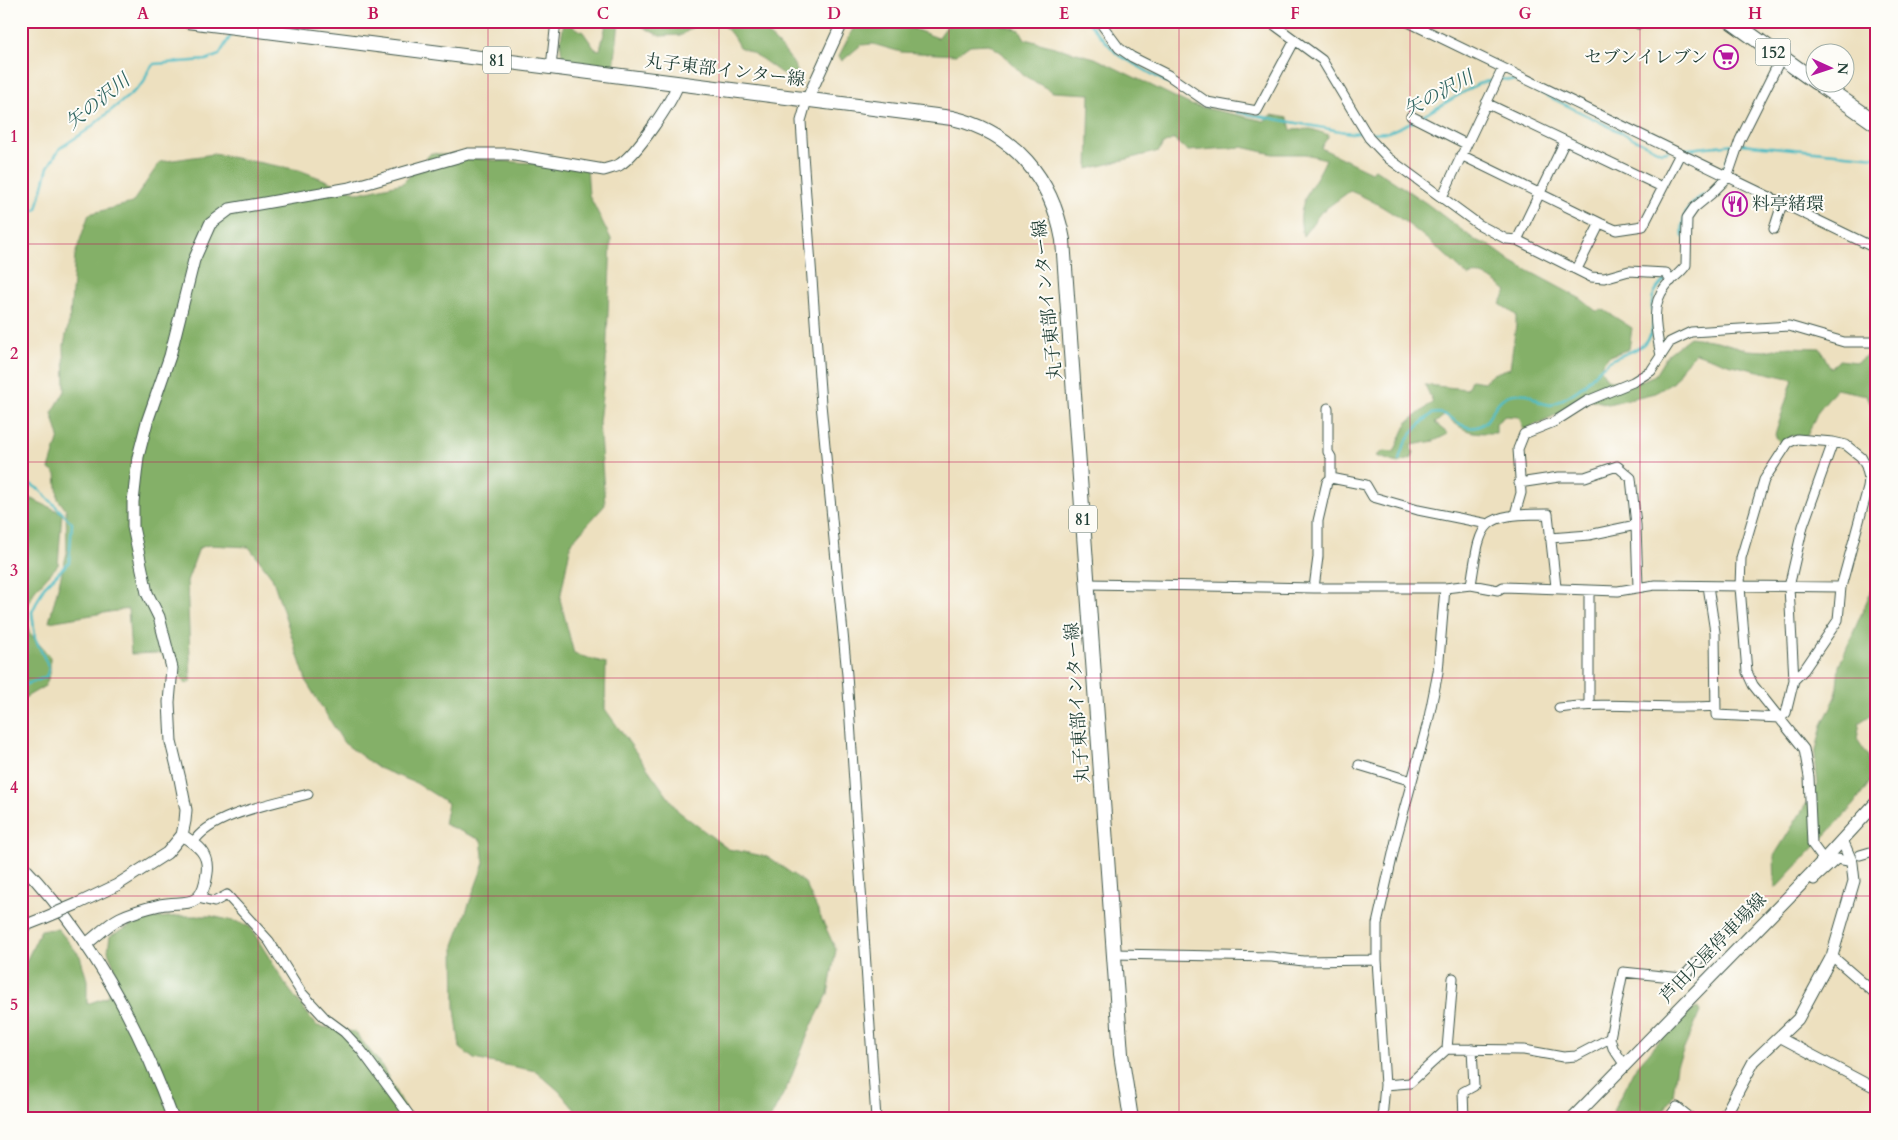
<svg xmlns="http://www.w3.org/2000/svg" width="1898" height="1140" viewBox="0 0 1898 1140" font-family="Cardo,'Noto Serif JP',serif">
	<rect width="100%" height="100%" fill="#fdfcf7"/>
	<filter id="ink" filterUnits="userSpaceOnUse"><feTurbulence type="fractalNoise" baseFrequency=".02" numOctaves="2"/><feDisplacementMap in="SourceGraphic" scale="10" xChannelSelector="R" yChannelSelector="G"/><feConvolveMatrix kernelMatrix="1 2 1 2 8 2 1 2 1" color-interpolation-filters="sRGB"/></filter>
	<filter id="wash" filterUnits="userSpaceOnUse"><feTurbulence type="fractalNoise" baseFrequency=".0096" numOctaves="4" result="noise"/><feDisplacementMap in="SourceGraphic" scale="20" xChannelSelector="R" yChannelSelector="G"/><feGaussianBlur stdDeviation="1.12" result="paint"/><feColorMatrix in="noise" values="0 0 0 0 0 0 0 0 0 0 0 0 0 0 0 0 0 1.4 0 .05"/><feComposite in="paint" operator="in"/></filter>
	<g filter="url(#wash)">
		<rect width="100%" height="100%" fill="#ede0bf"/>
		<path fill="#84b068" stroke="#52764e" d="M564,21L583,32L595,49L600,50L607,21H619L614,69C600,67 561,69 561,49C560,40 563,30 564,21Z
			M620,21H673L680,28L688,21H696L694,26L682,35L660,36L638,24Z
			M714,21H751L756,29C773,33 801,67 801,85C778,74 762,55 739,47C733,35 727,26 714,21Z
			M857,21H892L938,38L951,21H990L1020,30L1025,39L1095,58L1191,105L1264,121L1272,115L1288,118L1291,130L1311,129L1329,135L1321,148L1371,172L1375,169L1426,203L1475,240L1489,245L1512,262L1581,299L1596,311L1604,310L1632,328L1629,349L1609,356L1602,363L1601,369L1607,379L1632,385L1655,375L1668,354L1690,337L1717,341L1748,350L1765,351L1786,347L1820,348L1831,369L1839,360L1857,362L1867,355L1877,368V417L1867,395L1836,389L1818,411L1807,436H1791L1782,446L1775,435L1793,379L1728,364L1696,353L1683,366L1674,382L1655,393L1608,404L1589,399L1524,430L1519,417L1505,416L1496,423V433C1470,433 1465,433 1445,415L1435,423L1448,434L1434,441L1412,445L1411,449L1414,452L1411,459L1398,463L1376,456L1384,451L1394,452L1407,423L1433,402L1425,385L1467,389L1471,380L1484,382L1493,374L1510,368L1516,325V315L1500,304L1507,291C1494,281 1485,271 1468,276C1433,243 1394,208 1350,191L1321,212L1303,236C1294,200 1314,188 1326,159L1305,154H1273L1242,147L1188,151L1174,139L1163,144L1159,151L1088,169L1090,94L1053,92L1023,75L1002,53L989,44L970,45L956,55L901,52L873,44L861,45L842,61L839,56Z
			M431,153C483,161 535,163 587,167L589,195L611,239L606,363L599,422L605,505L571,543L560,599L574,654L606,663L605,709L678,811L728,849L768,857L805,883L836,950L828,994L810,1029L789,1083L770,1119H575V1110L559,1091L536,1071L474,1059L460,1048L455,1009L454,945L484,863L481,840L444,824L448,803L416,783L378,768L344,743L307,683L272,577L249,547L209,545L199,548L187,581L191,681L185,684L176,668H172L161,653L131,654L128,609L49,622L67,553L66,510L58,499L56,474L49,469L59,437L52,413L65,391L64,345L70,317L75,255L89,214L132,203L160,162L214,154L299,170L359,193L403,183Z
			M21,494L62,513L58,565L35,590L25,612L29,632L50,657V674L45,686L21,700Z
			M1877,577V711L1860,722L1857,739L1868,756L1872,779L1854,805L1775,889L1774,856L1818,785L1815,755L1822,725L1836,697L1839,666Z
			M179,916H211L238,922L250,927L288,988L317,1026L355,1032L382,1066L410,1119H21V972L41,930L58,929L80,956L87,980V1004L107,997L116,971L108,951L110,936L144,919Z
			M1698,1007L1700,1012L1677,1065L1673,1095L1659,1119H1609L1633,1071L1677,1021Z"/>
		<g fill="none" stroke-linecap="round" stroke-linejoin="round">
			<path stroke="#4cbbc3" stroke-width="2.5" d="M785,21L819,23
				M1087,21L1117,54L1207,106
				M1501,79L1517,81L1661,152L1668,151
				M1237,112L1351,133L1361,132
				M1421,117L1478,84L1495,79
				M1369,133L1389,132L1414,121
				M1741,144L1877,157
				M1679,150L1735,144
				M1716,184L1723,171L1733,144
				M21,219L37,209L48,167L60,148L86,131L137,89L144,82L148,71L154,64L206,60L219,55L233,32
				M1683,237C1681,215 1687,206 1704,194
				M1399,461C1402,442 1418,425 1432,414C1450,409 1458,431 1476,427C1497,423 1488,389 1528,394L1541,403L1551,405C1562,400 1575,393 1584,385C1593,376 1601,365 1613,359C1625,353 1645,349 1651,334C1659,312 1640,301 1667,278
				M21,478L40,490L72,523L69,562L44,587L32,612L35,638L49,668L47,675L44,678L21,686"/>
		</g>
	</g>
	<g filter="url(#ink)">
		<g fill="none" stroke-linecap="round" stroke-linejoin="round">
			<defs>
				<path id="minor" d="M1099,21L1119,48L1132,57L1168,75L1207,102L1257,111L1295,40
					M1269,21L1322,60L1369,138L1388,158L1478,224L1506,239L1517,240L1591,277L1604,278L1629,271L1666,273L1671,281
					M1406,21L1877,249
					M1638,24L1640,21
					M551,67L556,21
					M807,100L801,121L803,154L821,404L847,675L876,1119
					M1486,103L1662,187
					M1411,116L1466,144
					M1461,155L1600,223L1616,230L1643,226L1680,154
					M1442,197L1503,68
					M1774,229L1782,204
					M1517,240L1565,141
					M1577,269L1600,223
					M1661,356C1657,333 1649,307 1665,287C1671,279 1681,273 1686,265L1687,218L1694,208L1711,194L1727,178L1740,140L1781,58
					M1331,478L1366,485L1373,497L1418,510L1488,524
					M1519,483L1559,477H1585L1617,466L1631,478L1636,525L1638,588
					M1515,514L1521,493L1518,449L1524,434L1554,422L1587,401L1633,382L1651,371L1670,342L1691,332L1789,326L1844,342H1877
					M1550,538L1589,535L1636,525
					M1088,584L1314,588H1445L1471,585L1498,590L1503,587L1618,591L1655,585L1841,587
					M1471,585C1481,521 1479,514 1548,514L1556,587
					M1708,586L1715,632L1716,715L1780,718L1786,713L1794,680L1789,587L1803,526L1833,442
					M1314,588L1318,557V521L1327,482L1331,478V457L1328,452V408
					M1794,680L1804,670L1838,620L1841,587L1868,488L1869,478L1866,466L1861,457L1846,445L1833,442L1797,439L1788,443L1764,480L1741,558L1740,587L1747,672L1753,685L1804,749L1809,777L1812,844L1823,859
					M1589,704V591
					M1559,708C1611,701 1663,710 1715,706
					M1359,765L1412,781
					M193,843C210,814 276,803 308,794
					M1860,855L1877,850
					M1810,875L1814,880L1837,859L1848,861
					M198,898L214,902L227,895L269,941L301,992L325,1018L344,1032L361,1050L412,1119
					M1114,954L1272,957L1303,961L1377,960
					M1832,956L1877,995
					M1453,978L1447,1049L1524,1050L1563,1057L1576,1056L1610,1038
					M1779,1037L1877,1089
					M1624,1064L1613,1048L1610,1038L1623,972L1682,978L1698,961
					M1385,1085L1410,1083L1447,1049
					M1382,1119L1385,1085L1377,960V924L1397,836L1428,722L1438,672L1445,588
					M1464,1119L1463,1092L1474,1086L1472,1049
					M1668,1119L1677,1107L1692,1119"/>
				<path id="tertiary" d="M807,100L843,21
					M21,864C90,936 139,1025 173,1119
					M77,904L117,885L167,853L182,835L185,821L186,810L180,779L171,742L169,702L172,668L159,617L147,593L133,527V502L138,457L147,422L170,356L194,260L210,224L230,209L350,188L468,154H509L604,170C609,168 615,167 619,165C636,155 671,103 678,84
					M21,927L44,918
					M86,944C97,936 108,924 120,918C132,912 147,908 160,905C186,900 202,911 207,873C210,853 197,845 182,835
					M1723,1119L1754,1061L1798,1019L1832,956L1854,881L1852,863L1842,840"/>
				<path id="secondary" d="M1572,1119L1810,875L1877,802"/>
				<path id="primary" d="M188,21L952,118C1014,132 1052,179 1063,240L1121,1054L1131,1119"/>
				<path id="trunk" d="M1731,21L1816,82
					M1817,82L1877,124"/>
			</defs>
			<use href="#minor" stroke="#3e5549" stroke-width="11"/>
			<use href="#tertiary" stroke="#3e5549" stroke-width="13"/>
			<use href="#secondary" stroke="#3e5549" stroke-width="14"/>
			<use href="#primary" stroke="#3e5549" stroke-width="16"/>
			<use href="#trunk" stroke="#3e5549" stroke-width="17"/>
			<use href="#minor" stroke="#fff" stroke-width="9"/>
			<use href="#tertiary" stroke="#fff" stroke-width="11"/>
			<use href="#secondary" stroke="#fff" stroke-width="12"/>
			<use href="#primary" stroke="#fff" stroke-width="14"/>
			<use href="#trunk" stroke="#fff" stroke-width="15"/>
			<defs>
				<path id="tertiary-bridge" d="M44,918L77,904"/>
			</defs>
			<use href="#tertiary-bridge" stroke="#3e5549" stroke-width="13" stroke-linecap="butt"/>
			<use href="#tertiary-bridge" stroke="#fff" stroke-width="11"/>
		</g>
	</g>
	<path fill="none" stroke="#c2185b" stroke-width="1" stroke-opacity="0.55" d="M258,21V1119M488,21V1119M719,21V1119M949,21V1119M1179,21V1119M1410,21V1119M1640,21V1119M21,244H1877M21,462H1877M21,678H1877M21,896H1877"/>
	<defs>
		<symbol id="supermarket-ring" viewBox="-11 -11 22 22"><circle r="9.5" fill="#fdfcf7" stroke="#b5179e" stroke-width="1.5"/><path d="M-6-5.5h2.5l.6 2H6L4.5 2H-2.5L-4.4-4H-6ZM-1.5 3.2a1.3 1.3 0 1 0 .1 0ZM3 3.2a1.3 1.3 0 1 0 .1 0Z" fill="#b5179e"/></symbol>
		<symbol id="restaurant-ring" viewBox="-11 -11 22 22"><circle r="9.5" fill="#fdfcf7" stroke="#b5179e" stroke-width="1.5"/><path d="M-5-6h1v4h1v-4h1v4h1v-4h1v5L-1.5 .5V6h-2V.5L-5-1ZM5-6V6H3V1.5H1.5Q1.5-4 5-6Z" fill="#b5179e"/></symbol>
	</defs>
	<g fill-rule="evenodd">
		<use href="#supermarket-ring" x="1712" y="43" width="28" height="28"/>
		<use href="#restaurant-ring" x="1721" y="190" width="28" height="28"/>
	</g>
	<g text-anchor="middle" stroke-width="4" stroke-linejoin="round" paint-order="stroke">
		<g fill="#fdfcf7" stroke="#62766e" stroke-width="1">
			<rect x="1755.5" y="38.5" width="35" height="27" rx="4"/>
			<rect x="483" y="46.5" width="28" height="27" rx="4"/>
			<rect x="1069" y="505.5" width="28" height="27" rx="4"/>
		</g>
		<g font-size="16" font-weight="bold" fill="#1f3d34">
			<text x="1773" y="58">152</text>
			<text x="497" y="66">81</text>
			<text x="1083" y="525">81</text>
		</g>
		<g font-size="18" fill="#1f3d34" stroke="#fdfcf7" text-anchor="end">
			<text x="1708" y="63">セブンイレブン</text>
			<text x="1752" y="210" text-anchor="start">料亭緒環</text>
		</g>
		<g font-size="18" fill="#1f3d34" stroke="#fdfcf7">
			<text transform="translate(725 70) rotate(7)" y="6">丸子東部インター線</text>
			<text transform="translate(1047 300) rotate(-96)" y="6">丸子東部インター線</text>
			<text transform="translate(1077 703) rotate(-94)" y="6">丸子東部インター線</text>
			<text transform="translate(1713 948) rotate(-46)" y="6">芦田大屋停車場線</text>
		</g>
		<g font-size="19" font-style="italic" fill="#2c635f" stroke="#fdfcf7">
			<text transform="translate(1438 93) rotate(-28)" y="7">矢の沢川</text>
			<text transform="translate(97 101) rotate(-39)" y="7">矢の沢川</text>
		</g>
	</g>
	<rect width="1898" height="1140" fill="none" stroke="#fdfcf7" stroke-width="55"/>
	<g transform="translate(1830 68) rotate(93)"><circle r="24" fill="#fdfcf7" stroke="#a4b0a9"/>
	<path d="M0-4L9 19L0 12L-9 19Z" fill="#b5179e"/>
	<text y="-8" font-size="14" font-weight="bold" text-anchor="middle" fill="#1f3d34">N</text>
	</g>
	<rect x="28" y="28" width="1842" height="1084" fill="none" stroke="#c2185b" stroke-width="2"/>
	<g font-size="16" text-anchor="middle" font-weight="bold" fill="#c2185b">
		<text x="143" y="19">A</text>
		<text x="373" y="19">B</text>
		<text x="603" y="19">C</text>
		<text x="834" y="19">D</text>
		<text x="1064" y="19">E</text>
		<text x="1295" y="19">F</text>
		<text x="1525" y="19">G</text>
		<text x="1755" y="19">H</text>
		<text x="14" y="142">1</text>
		<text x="14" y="359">2</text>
		<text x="14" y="576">3</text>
		<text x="14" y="793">4</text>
		<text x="14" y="1010">5</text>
	</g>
</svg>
